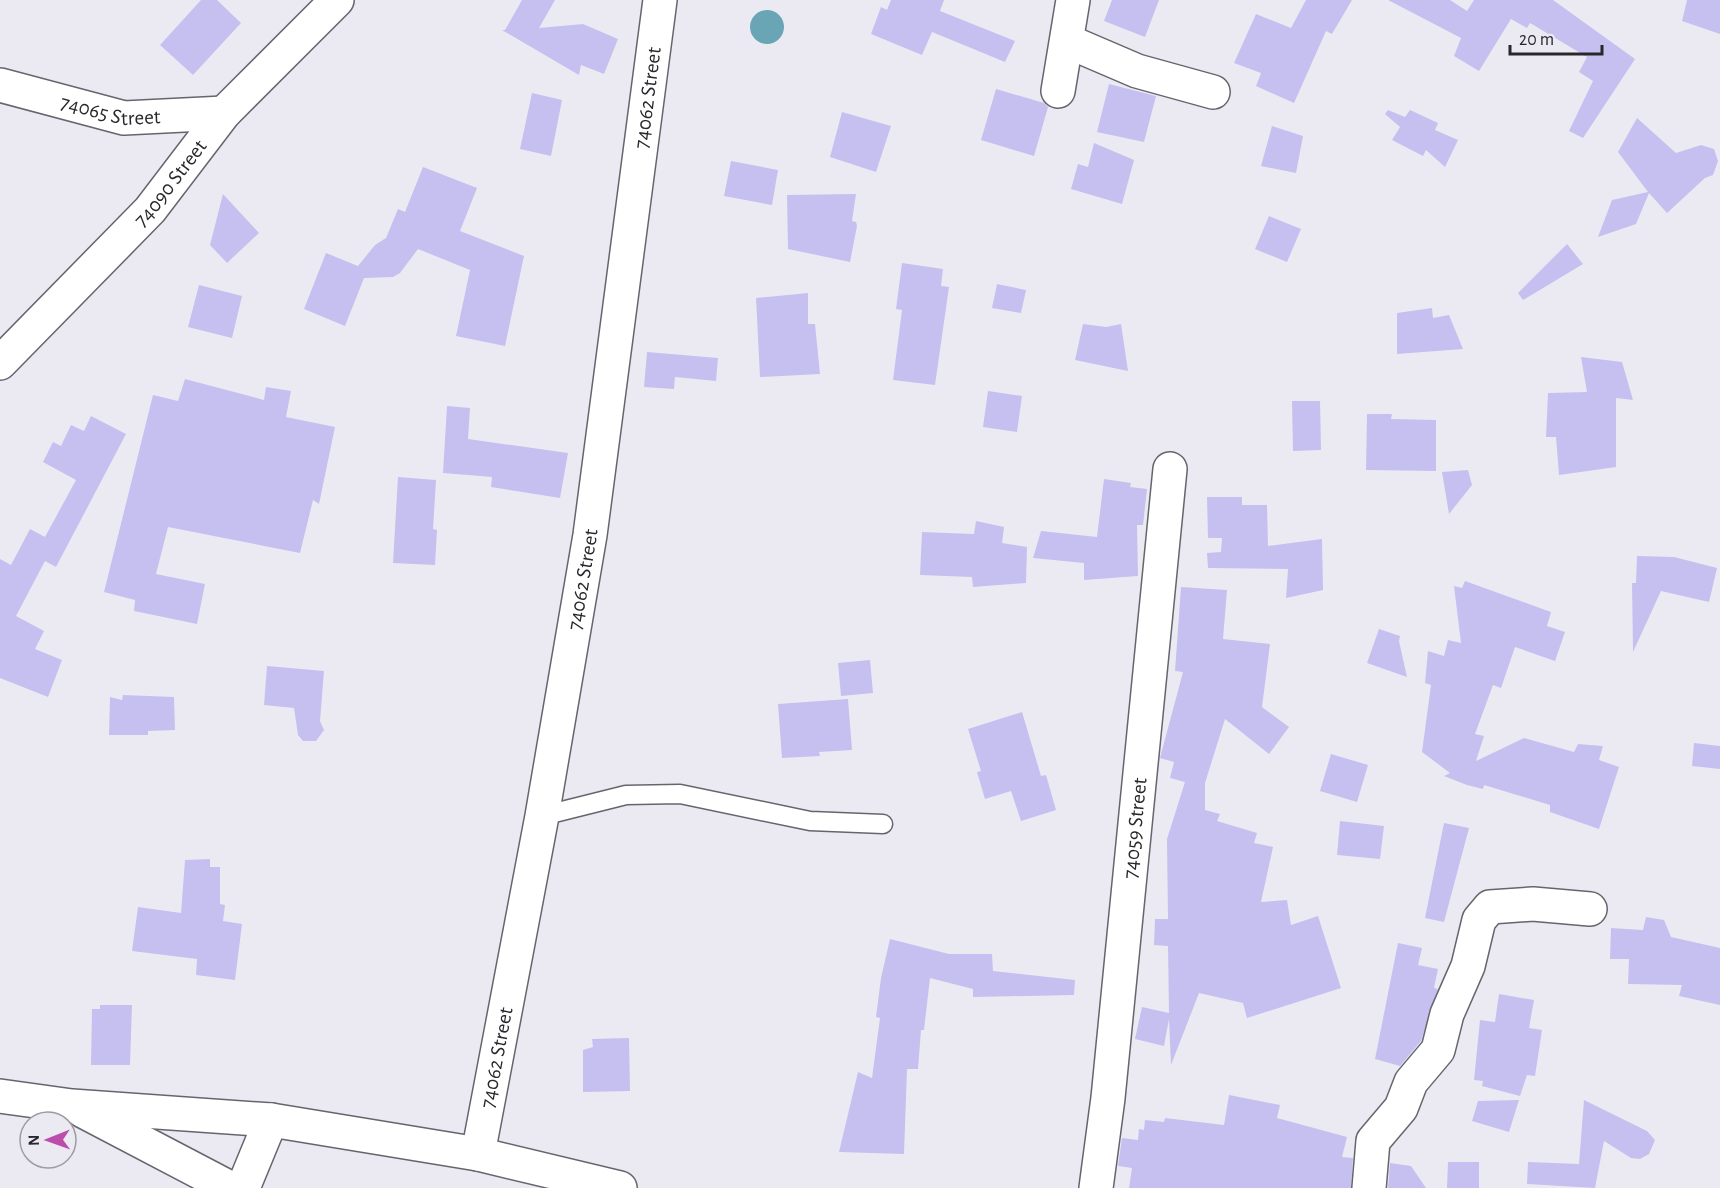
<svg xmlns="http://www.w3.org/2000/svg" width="1720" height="1188" viewBox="0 0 1720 1188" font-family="'Alegreya Sans',sans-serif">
	<rect width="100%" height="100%" fill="#ebeaf3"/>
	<path fill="#6aa5b6" d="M750 27a17 17 0 1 1 34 0a17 17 0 1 1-34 0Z"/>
	<path fill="#c5c0ef" d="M201,0H217L241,23L193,75L160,45Z
		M522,0H555L539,28L583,24L618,39L604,74L581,65L579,75L502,30H505Z
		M891,0H944L940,11L1015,41L1005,62L932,32L922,55L871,34L881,7L887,10Z
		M1112,0H1159L1145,37L1104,21Z
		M1306,0H1352L1332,34L1326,31L1294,103L1256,86L1261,73L1234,63L1256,14L1291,28Z
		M1388,0H1450L1467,11L1474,0H1553L1635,59L1583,138L1569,131L1593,81L1579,72L1587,57L1530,23L1527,28L1511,19L1479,71L1454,56L1461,38Z
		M1687,0H1720V34L1682,21Z
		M1109,84L1156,96L1144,142L1097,132Z
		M996,89L1044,103L1048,107L1034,156L981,140Z
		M532,93L562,100L551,156L520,149Z
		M1388,110L1405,117L1410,110L1438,123L1435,130L1458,140L1445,167L1426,150L1423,156L1392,140L1400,127L1385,114Z
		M842,112L891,126L876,172L830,157Z
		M1637,118L1676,153L1701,145L1714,149L1718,161L1713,175L1705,178L1667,213L1649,193L1636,224L1598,237L1612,200L1648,192L1618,152Z
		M1272,126L1303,136L1296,173L1261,166Z
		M1094,143L1134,160L1122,204L1071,189L1078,164L1088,167Z
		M731,161L778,170L772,205L724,196Z
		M423,167L477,188L460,231L524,256L505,346L456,336L470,270L418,249L400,273L393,277L364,278L345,326L304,309L326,253L358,266L375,245L386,238L398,209L405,212Z
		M223,194L259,233L227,263L210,245Z
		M856,194L852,221L856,222L857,226L850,262L788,249L787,195Z
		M1269,216L1301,229L1287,262L1255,249Z
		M1567,244L1583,264L1523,300L1518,293Z
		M902,263L943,269L941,286L949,287L935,385L893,380L902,310L896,309Z
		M997,284L1026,290L1021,313L992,308Z
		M199,285L242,296L232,338L188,327Z
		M808,293V324H815L820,374L760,377L756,298Z
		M1432,308L1433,318L1449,315L1463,349L1397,354V313Z
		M1083,324L1106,327L1121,324L1128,371L1075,360Z
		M647,352L718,358L716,381L675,377L674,389L644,387Z
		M1581,357L1622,362L1633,400L1616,398V467L1559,475L1556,437H1546L1548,393L1587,392Z
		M185,379L264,400L266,387L291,391L286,417L335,427L319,504L313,500L300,553L168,527L156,574L205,584L197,624L134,611L135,600L104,592L153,395L178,401Z
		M988,391L1022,396L1017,432L983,427Z
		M1292,401H1320L1321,450L1293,451Z
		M447,406L470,408L468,439L568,453L560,498L491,487L492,477L443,473Z
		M1367,414H1392L1391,419L1436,420V471L1366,470Z
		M91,416L126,434L56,567L45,561L16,616L44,631L35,649L62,660L48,697L0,678V559L11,565L30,529L45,537L76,480L43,462L53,442L61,446L71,425L84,431Z
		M1468,470L1472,485L1449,514L1442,472Z
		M398,477L436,480L433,529L437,530L435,565L393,563Z
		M1104,479L1131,483L1130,487L1147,489L1143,525H1137L1138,576L1084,580V563L1033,558L1041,531L1097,537Z
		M1207,497H1242V505H1267L1268,546L1322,539L1323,590L1286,598L1288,569L1208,568L1207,553L1221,552L1222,538H1208Z
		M976,521L1004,527L1002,543L1027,547L1026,583L973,587L972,577L920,575L922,532L974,534Z
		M1637,556L1674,557L1717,568L1709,602L1661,591L1633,652L1632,583H1636Z
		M1465,581L1551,612L1547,626L1565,632L1555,661L1515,647L1501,688L1493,685L1475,734L1484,736L1476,761L1524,738L1574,752L1578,744L1603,746L1599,760L1619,767L1599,829L1550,812V805L1484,785L1483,789L1467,785L1444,776L1450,773L1422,752L1431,685L1425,683L1428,651L1444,656L1448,640L1461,643L1454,586L1462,588Z
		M1181,587L1227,590L1223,639L1270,644L1262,707L1289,727L1269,754L1225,719L1205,783V810L1220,814L1217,821L1257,833L1254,843L1273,847L1261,902L1287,900L1291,925L1318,916L1341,988L1247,1018L1243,1003L1199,993L1171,1065L1169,1019L1164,1046L1135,1039L1142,1007L1169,1013L1168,946L1154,945L1155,919H1168L1167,839L1185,782L1170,778L1174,762L1160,758L1183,672L1175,671Z
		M1379,629L1400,636L1399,641L1407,677L1367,663Z
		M870,660L873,693L841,696L838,663Z
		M267,666L324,671L320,721L324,730L316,741H303L298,735L294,708L264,705Z
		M123,695L174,697L175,730L148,731V735H109L110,697L122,700Z
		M848,699L852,750L819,752L820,756L782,758L778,704Z
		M1022,712L1041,776L1046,775L1056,810L1021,821L1011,791L985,799L977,772L981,771L968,729Z
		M1694,743L1720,746V769L1692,766Z
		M1331,754L1368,765L1357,802L1320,791Z
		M1340,821L1384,826L1380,859L1337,855Z
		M1444,823L1469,828L1444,922L1425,918Z
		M210,859V867H220V904L225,905L223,921L242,924L235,980L196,975L197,959L132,951L138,907L181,913L185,860Z
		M1646,917L1664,920L1671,937L1720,948V1005L1679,996L1682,985L1628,984L1629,959H1610L1611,928L1643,930Z
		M890,939L949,954H992L993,971L1075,980L1074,995L973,997V989L930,978L924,1030H921L918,1069H907L904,1154L839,1152L858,1072L872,1078L880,1018L876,1017L881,978Z
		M1398,943L1422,948L1418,965L1438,969L1434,988L1438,989L1421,1041L1400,1066L1375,1059Z
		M1499,994L1534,1000L1529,1028L1542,1030L1535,1076L1527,1075L1520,1096L1482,1086L1483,1081L1474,1080L1480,1020L1495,1022Z
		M100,1005H132L130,1065H91L92,1009H100Z
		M629,1038L630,1091L583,1092V1050L593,1047L592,1039Z
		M1229,1095L1280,1105L1277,1118L1347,1137L1342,1157L1353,1158L1351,1188H1129L1132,1168L1118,1166L1122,1138L1138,1140L1139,1129L1144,1130L1145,1120L1164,1122L1165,1118L1224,1125Z
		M1519,1100L1509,1132L1472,1121L1478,1101Z
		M1584,1100L1647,1131L1655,1140L1649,1154L1640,1159L1631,1158L1604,1141L1595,1188L1527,1184L1528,1162L1579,1164Z
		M1448,1162H1479V1188H1447Z
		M1390,1163L1411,1166L1426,1188H1388Z"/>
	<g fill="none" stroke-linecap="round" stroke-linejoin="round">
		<defs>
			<path id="service" d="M542,816L626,795L680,794L810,821L883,824"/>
			<g id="minor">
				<path d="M1067,41L1137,71L1213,92"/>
				<path id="s1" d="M0,85L124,118L224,113"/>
				<path d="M1058,91L1073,0"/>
				<path d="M0,1096L72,1106L271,1120L478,1154L620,1188"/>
				<path d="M83,1111L230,1188"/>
				<path id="s2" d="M478,1154L542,816L590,535L660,0"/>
				<path d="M243,1188L271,1120"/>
				<path id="s3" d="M1096,1188L1108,1098L1170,469"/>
				<path d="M1369,1188L1373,1141L1401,1108L1411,1082L1438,1050L1447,1014L1468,966L1479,920L1490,907L1533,904L1590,909"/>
			</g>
			<g id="tertiary">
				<path id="s4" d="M0,363L150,210L224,113L337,0"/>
			</g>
		</defs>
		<use href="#service" stroke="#66656d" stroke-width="21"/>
		<use href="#minor" stroke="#66656d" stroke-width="36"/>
		<use href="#tertiary" stroke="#66656d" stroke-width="36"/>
		<use href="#service" stroke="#fff" stroke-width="18"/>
		<use href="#minor" stroke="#fff" stroke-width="33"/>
		<use href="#tertiary" stroke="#fff" stroke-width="33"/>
	</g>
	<g text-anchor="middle" stroke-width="5" stroke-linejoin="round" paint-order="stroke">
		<g font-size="21" fill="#28272b" stroke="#ebeaf3">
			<text dy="7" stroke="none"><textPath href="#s2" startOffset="1070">74062 Street</textPath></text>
			<text dy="7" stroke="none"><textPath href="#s1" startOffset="114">74065 Street</textPath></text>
			<text dy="7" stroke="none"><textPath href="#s4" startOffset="248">74090 Street</textPath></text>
			<text dy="7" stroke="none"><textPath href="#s2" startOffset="584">74062 Street</textPath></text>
			<text dy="7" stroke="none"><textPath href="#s3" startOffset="362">74059 Street</textPath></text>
			<text dy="7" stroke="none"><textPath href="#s2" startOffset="98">74062 Street</textPath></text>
		</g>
	</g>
	<g transform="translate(48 1140) rotate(269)"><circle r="28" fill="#ebeaf3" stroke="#9d9ca3" stroke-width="1.5"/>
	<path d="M0-4.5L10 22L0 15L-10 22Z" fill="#bc4daa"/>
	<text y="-9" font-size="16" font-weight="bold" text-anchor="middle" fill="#28272b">N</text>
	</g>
	<path d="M1510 45v9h92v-9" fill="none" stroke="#28272b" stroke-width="3"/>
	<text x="1519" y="45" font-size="18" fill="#28272b" stroke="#ebeaf3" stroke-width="4.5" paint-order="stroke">20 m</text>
</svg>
